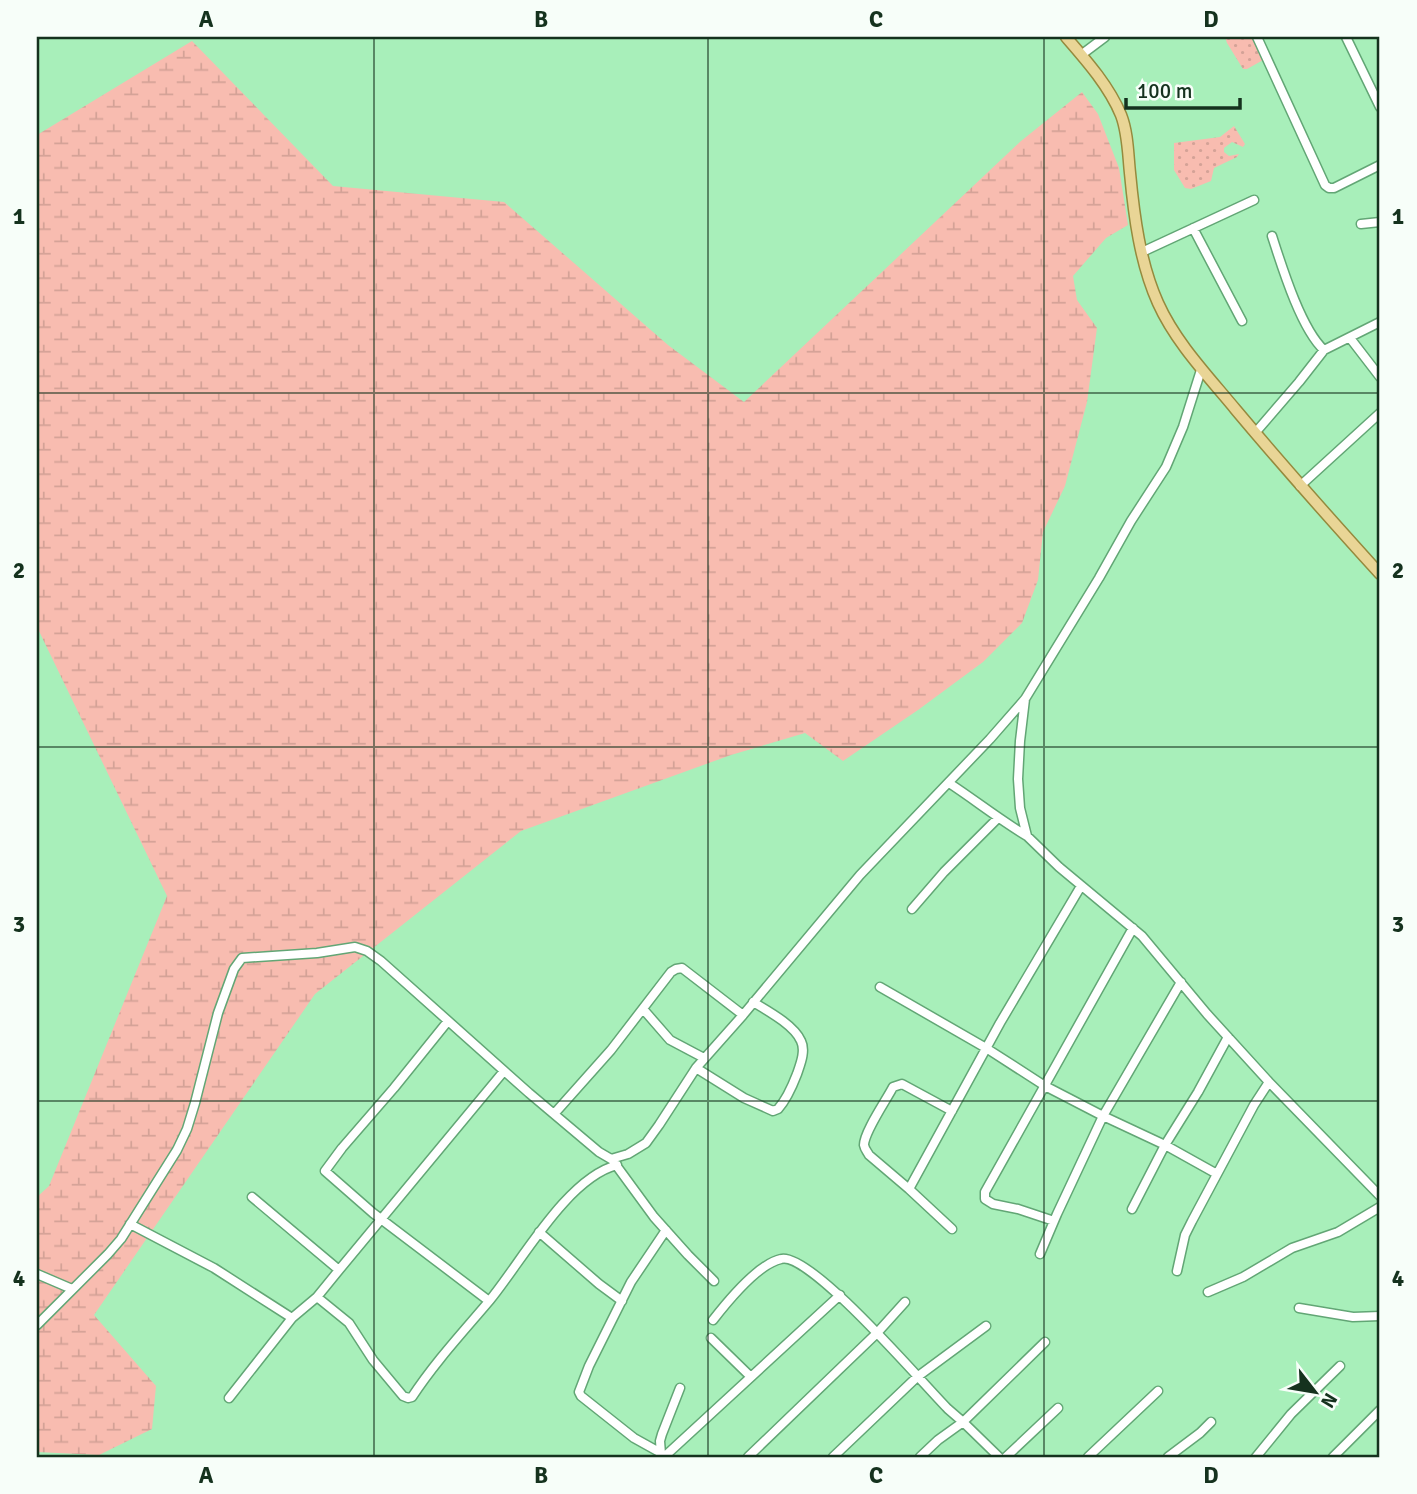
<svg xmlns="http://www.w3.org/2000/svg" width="1417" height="1494" viewBox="0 0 1417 1494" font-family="Signika,sans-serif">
	<defs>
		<pattern id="grass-dots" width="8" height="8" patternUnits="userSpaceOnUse" patternTransform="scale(1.75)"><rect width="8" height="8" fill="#f8bcb0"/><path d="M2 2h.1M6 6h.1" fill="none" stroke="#d4a297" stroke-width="1.8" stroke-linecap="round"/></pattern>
		<pattern id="wetland-marsh" width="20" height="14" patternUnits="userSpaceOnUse" patternTransform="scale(1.75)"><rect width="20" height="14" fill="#f8bcb0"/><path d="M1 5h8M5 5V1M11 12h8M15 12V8" fill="none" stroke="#d4a297"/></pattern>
	</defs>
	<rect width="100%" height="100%" fill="#a8efba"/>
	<path fill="url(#grass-dots)" d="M1225,37H1255L1265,59L1247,69H1243L1227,43Z
		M1234,126L1245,144L1243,147L1232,142L1224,148V152L1229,156L1239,154L1237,157L1214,168L1211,181L1191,189L1185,188L1174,170V143L1220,137Z"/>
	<path fill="url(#wetland-marsh)" d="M192,41L333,186L504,202L668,345L744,402L1021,141L1082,92L1098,114L1119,168L1128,225L1106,238L1073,276L1077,300L1097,328L1087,402L1065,486L1043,532L1038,580L1022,623L983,662L918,710L843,761L805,733L731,755L521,831L315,994L94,1315L156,1386L152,1429L99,1455L37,1452V1197L49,1186L167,896L37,627V135Z"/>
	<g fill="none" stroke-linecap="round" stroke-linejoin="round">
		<defs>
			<path id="minor" d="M1257,37L1325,185L1329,188H1334L1380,165
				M1346,37L1380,107
				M1081,55L1105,37
				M1361,224L1380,222
				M1193,228L1242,321
				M1272,236C1282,267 1301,329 1324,350
				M1142,252L1254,200
				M1350,338L1380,377
				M1255,433L1299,382L1324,350L1380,322
				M1300,486L1380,413
				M1025,699L1020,741L1018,779L1020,808L1027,836L1059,867L1142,936L1207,1014L1269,1082L1380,1196
				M949,783C975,800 1000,820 1027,836
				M912,909L944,872L998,818
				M880,987L986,1048L1045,1086L1103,1116L1165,1145L1217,1174
				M643,1009L670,1040L704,1058
				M448,1021L394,1088L342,1148L325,1171L373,1213L489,1301
				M696,1068L744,1098L773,1111L778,1109C787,1099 792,1087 797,1074C800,1065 806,1051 801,1041C794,1025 768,1011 753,1002
				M554,1114L611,1050L671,972L676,969L682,968L743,1015
				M613,1161L654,1217L688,1255L714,1281
				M909,1189L1000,1023L1081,886
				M252,1197L339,1270
				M1132,1209L1165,1145L1198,1092L1228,1037
				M1054,1221L1018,1209L993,1204L985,1199V1192L1133,928
				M130,1224L214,1268L292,1318
				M952,1229L909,1189L869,1155C867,1151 865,1150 864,1145C864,1132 887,1099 893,1087L902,1084L952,1111
				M539,1232L599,1284L622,1301
				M1040,1254L1057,1214L1103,1116L1181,982
				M1177,1271L1185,1235L1192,1221L1254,1105L1269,1082
				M37,1274L72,1289
				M1208,1292L1243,1277L1292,1248L1338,1232L1380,1207
				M317,1297L349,1323L373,1360L403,1396L408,1398L412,1397C435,1362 463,1332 490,1300C522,1261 567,1178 617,1165
				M1299,1308L1353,1317L1380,1316
				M713,1320C727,1302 758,1264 781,1259C810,1251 924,1385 948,1409L963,1422L999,1457
				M37,1325L108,1254L121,1239L177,1150L187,1129L195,1103L218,1013L234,969L242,958L317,953L355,947L367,951L381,961L529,1093L599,1152L611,1159L628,1154L646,1143L659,1125L696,1068L743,1015L860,875L990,739L1025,699L1099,578L1131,521L1166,467L1183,427L1201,370
				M711,1338L751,1377
				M229,1398L292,1318L317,1297L339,1270L504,1071
				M661,1453L634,1438L581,1396L579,1392L589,1366L631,1282L666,1230
				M661,1454L660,1441L662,1434L680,1388
				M664,1457L840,1295
				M748,1457L877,1333L905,1302
				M833,1457L917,1377L986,1326
				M920,1457L938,1440L963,1422L1045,1342
				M1006,1457L1058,1408
				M1088,1457L1158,1391
				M1168,1457L1200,1433L1211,1422
				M1256,1457L1291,1414L1340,1366
				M1333,1457L1380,1410"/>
			<path id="major" d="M1066,37C1086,60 1109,86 1121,115C1128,133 1128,154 1130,173C1134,216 1140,263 1158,303C1176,343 1208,376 1236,410C1283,466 1331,520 1380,574"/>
		</defs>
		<use href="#minor" stroke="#62a675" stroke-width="11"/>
		<use href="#major" stroke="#958a3e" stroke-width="13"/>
		<use href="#minor" stroke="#fff" stroke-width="8"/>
		<use href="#major" stroke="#e9d596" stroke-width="10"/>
	</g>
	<path fill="none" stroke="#15321e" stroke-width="2" stroke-opacity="0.55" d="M374,37V1457M708,37V1457M1044,37V1457M37,393H1380M37,747H1380M37,1101H1380"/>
	<rect width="1417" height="1494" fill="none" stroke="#f7fef9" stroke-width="77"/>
	<g transform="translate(1315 1392) rotate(121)" stroke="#f7fef9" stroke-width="5" paint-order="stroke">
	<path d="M0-5L12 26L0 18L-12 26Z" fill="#15321e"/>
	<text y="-10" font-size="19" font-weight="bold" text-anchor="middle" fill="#15321e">N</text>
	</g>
	<path d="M1126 98v10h114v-10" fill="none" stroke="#15321e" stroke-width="3.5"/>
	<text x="1137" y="98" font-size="21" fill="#15321e" stroke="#f7fef9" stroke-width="5" paint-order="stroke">100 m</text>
	<rect x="38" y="38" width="1340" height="1418" fill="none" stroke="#15321e" stroke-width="2.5"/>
	<g font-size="23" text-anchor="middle" font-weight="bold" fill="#15321e">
		<text x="206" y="27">A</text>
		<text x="541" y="27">B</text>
		<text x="876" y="27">C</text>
		<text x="1211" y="27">D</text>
		<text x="19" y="224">1</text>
		<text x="1398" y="224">1</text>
		<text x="19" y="578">2</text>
		<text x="1398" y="578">2</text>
		<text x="19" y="932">3</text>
		<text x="1398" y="932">3</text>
		<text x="19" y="1286">4</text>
		<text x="1398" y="1286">4</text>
		<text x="206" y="1483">A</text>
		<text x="541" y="1483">B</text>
		<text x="876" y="1483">C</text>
		<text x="1211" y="1483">D</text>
	</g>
</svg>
